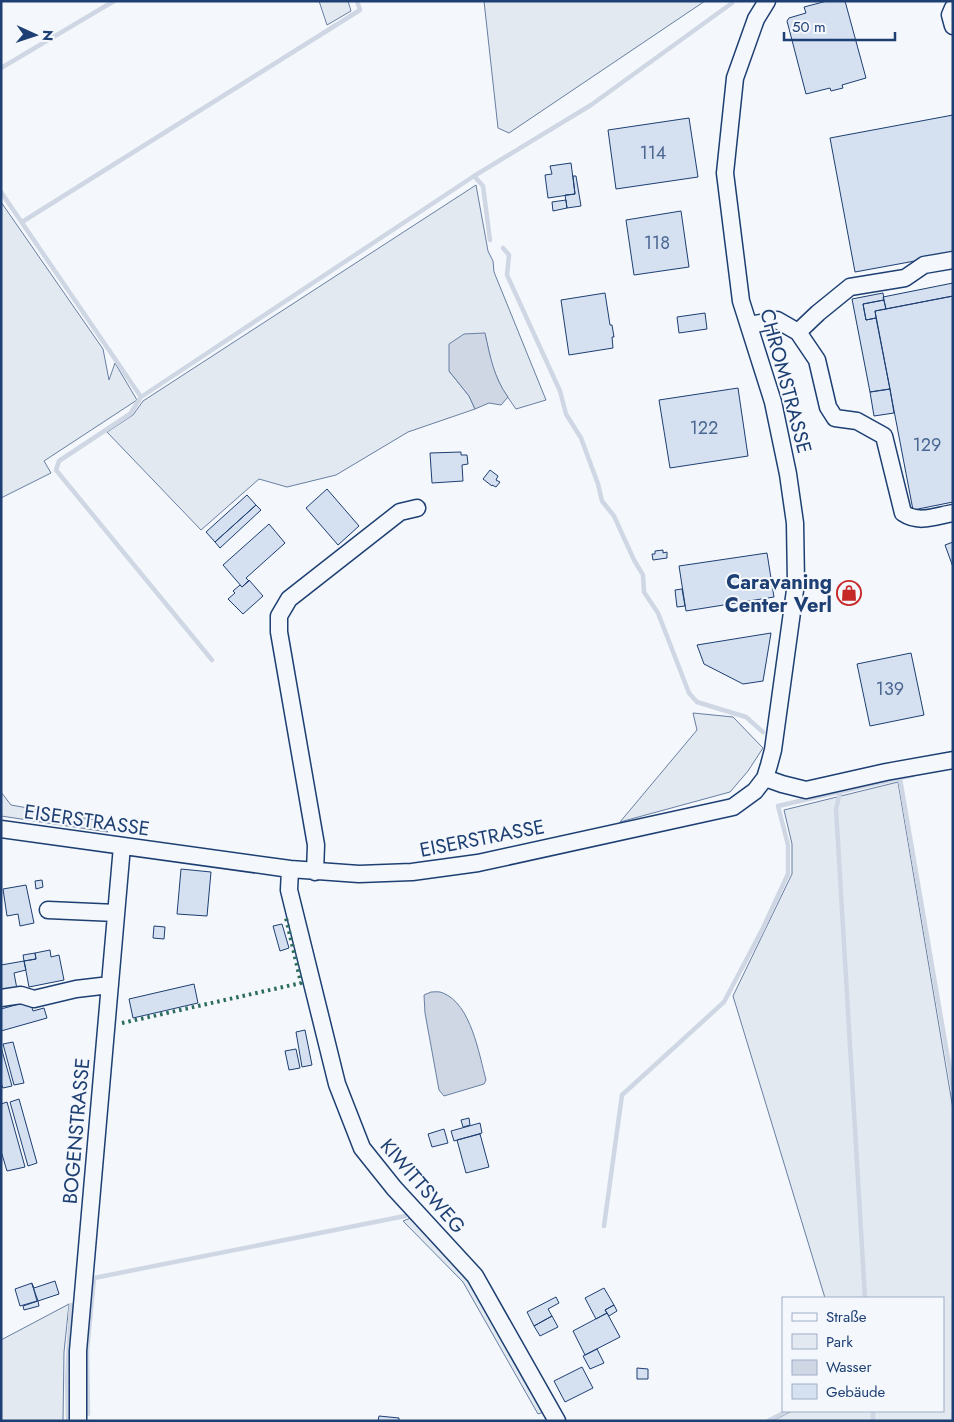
<svg xmlns="http://www.w3.org/2000/svg" width="954" height="1422" viewBox="0 0 954 1422" font-family="Jost,sans-serif">
	<rect width="100%" height="100%" fill="#f4f7fb"/>
	<path fill="#e3e9f0" stroke="#687fa3" d="M319,1H348L351,11L327,25Z
		M484,1H705L509,133L498,128Z
		M476,185L488,251L493,261L494,272L546,400L516,409L502,389L492,366L485,334L449,371L469,396L475,409L408,432L336,475L287,487L259,479L201,530L107,432L133,415L143,401Z
		M1,202L103,349L109,380L115,363L137,400L44,461L51,473L1,498Z
		M693,713L733,717L763,748L748,771L730,792L620,822L697,730Z
		M898,782L953,1109V1421H772L792,1411H943V1298H825L733,996L792,874V844L784,810Z
		M1,792L11,805L95,820L108,832L1,816Z
		M416,1216L472,1278L547,1411L538,1414L463,1282L403,1221Z
		M69,1304L64,1352L63,1421H1V1340Z"/>
	<path fill="#cfd7e4" stroke="#687fa3" d="M485,333C490,356 494,378 508,397L501,405L489,403L475,409L469,396L449,371V344L464,334Z
		M431,992C435,992 439,991 443,993C471,1004 479,1054 486,1080L484,1084L444,1096L439,1090L425,1013L424,995Z"/>
	<g fill="none" stroke-linecap="round" stroke-linejoin="round">
		<path stroke="#cfd7e4" stroke-width="4.5" d="M1,68L114,1
			M474,176L483,186L490,240
			M1,192L141,397
			M22,222L360,10L357,1
			M503,248L509,255L507,275L560,391L566,414L581,438L598,484L602,501L614,516L634,560L643,575L644,592L658,613L689,693L697,702L746,717L763,732
			M212,660L56,470L59,461L130,414L141,397L474,176L591,105L732,3
			M900,779L953,1088
			M840,793L836,809L865,1298
			M604,1226L622,1095L724,1002L763,928L788,874V845L778,806L913,775
			M873,1411V1421
			M88,1414L87,1351L94,1278L405,1216
			M68,1421L67,1380L71,1305
			M768,1421L787,1411"/>
	</g>
	<path fill="#d5e0f0" stroke="#1d3f73" d="M827,1H845L866,78L842,85L843,88L831,91L830,88L806,94L787,21L789,18L806,13L804,7Z
		M953,115V254L855,272L830,138Z
		M689,118L698,177L616,189L608,130Z
		M571,163L575,194L548,198L545,175L552,174L550,166Z
		M573,176H576L581,206L567,208L565,195L575,194Z
		M566,200L567,208L553,211L552,202Z
		M681,211L689,267L634,275L626,220Z
		M953,283V296L886,309L883,297Z
		M605,293L610,325H612L614,337H612L613,348L569,355L561,300Z
		M883,293L884,300L863,304L866,320L876,318L890,389L870,392L852,299Z
		M953,296V502L913,510L875,311Z
		M884,300L886,309L875,311L876,318L866,320L863,304Z
		M705,313L707,329L679,333L677,317Z
		M738,388L748,456L670,468L659,400Z
		M890,389L894,413L874,416L870,392Z
		M461,452V455H467L468,464L462,465L463,481L432,483L430,453Z
		M490,470L498,476L496,480L500,482L496,487L492,485V486L483,479Z
		M327,489L359,526L338,545L306,508Z
		M247,495L256,505L215,542L206,532Z
		M256,505L261,510L220,548L215,542Z
		M269,524L285,543L246,578L249,581L242,587L223,565Z
		M953,542V567L945,545Z
		M663,550V553L667,552V558L653,560L652,554H655V551Z
		M767,553L774,597L686,611L679,566Z
		M249,580L263,596L243,614L228,599L235,593L233,591L240,585L242,587Z
		M682,589L685,606L677,607L675,590Z
		M771,633L763,681L743,684L704,664L697,645Z
		M911,653L924,715L870,726L857,664Z
		M181,869L211,872L207,916L177,914Z
		M42,880L43,887L36,889L35,881Z
		M26,885L34,923L20,926L18,914L7,916L3,889Z
		M282,924L289,948L280,951L273,926Z
		M154,926L165,927L164,939L153,938Z
		M50,950L51,957L59,955L64,980L29,987L24,961L36,959L35,953Z
		M35,953L36,959L24,961L23,955Z
		M24,961L26,970L14,973L17,989L1,992V965Z
		M194,984L198,1003L133,1018L129,999Z
		M30,1001L33,1011L44,1008L47,1018L1,1031V1009Z
		M305,1030L312,1065L302,1067L296,1032Z
		M13,1042L24,1083L14,1085L3,1044Z
		M1,1047L12,1086L3,1088L1,1083Z
		M296,1049L300,1068L289,1070L285,1051Z
		M19,1099L37,1163L28,1166L10,1102Z
		M7,1102L25,1167L7,1171L1,1151V1104Z
		M469,1118L470,1125L463,1127L461,1120Z
		M480,1123L482,1133L454,1141L451,1131Z
		M444,1129L448,1143L432,1147L428,1134Z
		M480,1134L489,1167L466,1173L457,1140Z
		M55,1281L59,1294L38,1301L32,1284L34,1288Z
		M32,1283L37,1301L20,1306L15,1289Z
		M604,1288L614,1305L605,1310L607,1313L596,1319L585,1298Z
		M556,1297L559,1303L548,1309L552,1316L534,1326L527,1312Z
		M38,1301L39,1306L24,1310L23,1306Z
		M614,1305L617,1311L609,1316L605,1310Z
		M607,1313L620,1337L585,1355L573,1331Z
		M552,1316L558,1327L540,1336L534,1326Z
		M597,1349L604,1363L590,1369L583,1356Z
		M582,1367L593,1388L565,1402L554,1381Z
		M637,1368L648,1369V1379H637Z
		M379,1416L399,1418V1421H378Z"/>
	<g fill="none" stroke-linecap="round" stroke-linejoin="round">
		<defs>
			<path id="minor" d="M953,8L950,15L953,26
				M749,325L777,320L798,332L817,360L828,407L835,418L857,421L884,436L903,513C919,524 936,516 953,513
				M798,332L818,313L850,287L905,278L924,265L953,260
				M765,778L782,784L806,790L886,772L953,760
				M1,829L290,869L359,874L412,872L478,863L733,807L755,791L765,778L769,765L773,750L796,583L795,523L788,474L773,402L741,301L725,173L735,78L756,19L767,1
				M290,869L289,890L337,1084L362,1148L394,1188L475,1276L557,1421
				M315,872L316,845L279,632V616L289,599L400,512L417,508
				M48,910L116,913
				M1,998L21,995L34,999L76,989L110,985
				M78,1421V1351L122,846"/>
		</defs>
		<use href="#minor" stroke="#1d3f73" stroke-width="19"/>
		<use href="#minor" stroke="#f4f7fb" stroke-width="16"/>
		<path stroke="#2c6c60" stroke-width="4" stroke-dasharray="2.5 4" stroke-linecap="butt" d="M122,1023L301,983L286,918"/>
	</g>
	<defs>
		<symbol id="shop-ring" viewBox="-11 -11 22 22"><circle r="9.5" fill="#f4f7fb" stroke="#c62828" stroke-width="1.5"/><path d="M-5-2.5h2.3a2.7 3.5 0 0 1 5.4 0H5L5.5 6h-11ZM-1.5-2.5h3a1.5 2.3 0 0 0-3 0Z" fill="#c62828"/></symbol>
	</defs>
	<g fill-rule="evenodd">
		<use href="#shop-ring" x="835" y="579" width="28" height="28"/>
	</g>
	<g text-anchor="middle" stroke-width="4" stroke-linejoin="round" paint-order="stroke">
		<g font-size="18" fill="#4b6792">
			<text x="653" y="159">114</text>
			<text x="657" y="249">118</text>
			<text x="704" y="434">122</text>
			<text x="927" y="451">129</text>
			<text x="890" y="695">139</text>
		</g>
		<g font-size="20" fill="#1d3f73" stroke="#f4f7fb">
			<text transform="translate(786 381) rotate(75)" y="7">CHROMSTRASSE</text>
			<text transform="translate(87 820) rotate(8)" y="7">EISERSTRASSE</text>
			<text transform="translate(482 838) rotate(-11)" y="7">EISERSTRASSE</text>
			<text transform="translate(76 1131) rotate(-85)" y="7">BOGENSTRASSE</text>
			<text transform="translate(423 1186) rotate(49)" y="7">KIWITTSWEG</text>
		</g>
		<g font-size="20" font-weight="bold" fill="#1d3f73" stroke="#f4f7fb" text-anchor="end">
			<text x="832" y="589">Caravaning<tspan x="832" dy="23">Center Verl</tspan></text>
		</g>
	</g>
	<rect width="954" height="1422" fill="none" stroke="#1d3f73" stroke-width="5"/>
	<rect x="782" y="1297" width="162" height="115" fill="#f4f7fb" stroke="#9eadc5"/>
	<rect x="792" y="1313" width="25" height="8" fill="#f4f7fb" stroke="#9eadc5"/>
	<text x="826" y="1322" font-size="15" fill="#1d3f73">Straße</text>
	<rect x="792" y="1334" width="25" height="15" fill="#e3e9f0" stroke="#9eadc5"/>
	<text x="826" y="1347" font-size="15" fill="#1d3f73">Park</text>
	<rect x="792" y="1360" width="25" height="15" fill="#cfd7e4" stroke="#9eadc5"/>
	<text x="826" y="1372" font-size="15" fill="#1d3f73">Wasser</text>
	<rect x="792" y="1384" width="25" height="15" fill="#d5e0f0" stroke="#9eadc5"/>
	<text x="826" y="1397" font-size="15" fill="#1d3f73">Gebäude</text>
	<g transform="translate(35 35) rotate(93)" stroke="#f4f7fb" stroke-width="4" paint-order="stroke">
	<path d="M0-4L9 19L0 12L-9 19Z" fill="#1d3f73"/>
	<text y="-8" font-size="14" font-weight="bold" text-anchor="middle" fill="#1d3f73">N</text>
	</g>
	<path d="M784 32v8h111v-8" fill="none" stroke="#1d3f73" stroke-width="2.5"/>
	<text x="792" y="32" font-size="15" fill="#1d3f73" stroke="#f4f7fb" stroke-width="4" paint-order="stroke">50 m</text>
</svg>
